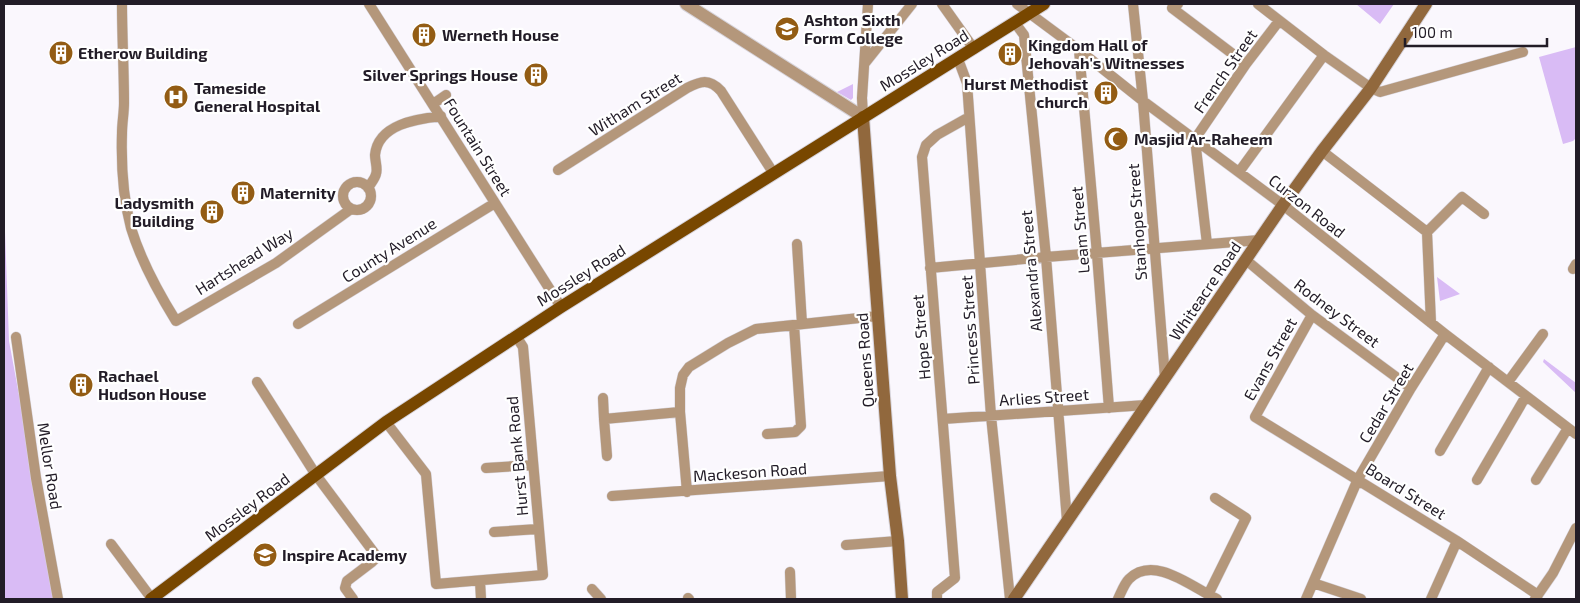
<svg xmlns="http://www.w3.org/2000/svg" width="1580" height="603" viewBox="0 0 1580 603" font-family="'Exo 2',sans-serif">
	<rect width="100%" height="100%" fill="#faf7fd"/>
	<path fill="#d9bbf5" d="M1356,4H1394L1380,24Z
		M1576,47V138L1573,141L1563,144L1539,57Z
		M853,84V98L851,100L837,92Z
		M4,204L9,341L57,599H4Z
		M1437,277L1460,294L1440,301Z
		M1544,359L1576,383V393L1543,362Z"/>
	<g fill="none" stroke-linecap="round" stroke-linejoin="round">
		<defs>
			<path id="minor" d="M122,4C122,37 124,70 124,103C124,113 122,123 122,133C121,165 123,198 131,228C141,261 158,292 176,321L276,263L351,209
				M369,4L561,307
				M942,4L974,49
				M1017,4L1079,50L1143,101L1283,205L1445,334L1576,434
				M1133,4L1143,101L1165,378
				M1178,4L1172,8L1246,64
				M1258,4L1324,55L1371,88L1380,92L1523,52
				M1015,23L1024,35L1046,257L1067,521
				M1079,50L1097,254L1109,408
				M958,59L967,83L991,416L1010,599
				M865,63L912,4
				M433,104L446,95
				M863,117L862,98L868,4
				M1322,151L1427,232L1462,197L1484,214
				M558,170L687,88C701,81 709,78 721,91L774,174
				M1239,172L1324,55
				M343 196a14 14 0 1 1 28 0a14 14 0 1 1-28 0Z
				M368,188C370,184 375,179 376,174C378,169 375,161 375,155C378,124 417,119 441,116
				M1427,232L1431,323
				M797,244L802,324
				M1207,244L1195,139L1246,64L1279,21
				M1246,260L1312,315L1411,388
				M930,268L1046,257L1260,240
				M1573,269L1576,264
				M1312,315L1255,417L1457,541L1538,595
				M298,324L495,203
				M16,337L36,478L58,599
				M257,382L316,475L375,554V559L372,562L347,581L345,588L353,599
				M1508,382L1543,334
				M603,398L604,419
				M943,419L1146,405
				M386,422L426,474L436,584L543,575L523,347L516,336
				M767,434L795,432L801,426L794,325
				M1440,451L1489,367
				M607,456L604,419L680,412
				M486,468L533,465
				M1477,480L1526,396
				M1536,480L1568,428
				M687,492L680,412V388L683,375L689,367L728,343L756,329L878,316
				M612,496L890,476
				M494,532L538,529
				M111,544L152,599
				M846,545L898,541
				M790,572L791,599
				M480,581L481,599
				M1313,583L1361,599
				M592,589L601,599
				M1208,595L1246,518L1215,498
				M688,598L689,599
				M937,599V592L955,578L922,157L926,145L937,135L969,117
				M1118,599C1121,593 1124,584 1129,579C1154,554 1193,588 1217,599
				M1306,599L1358,479L1411,388L1445,334
				M1431,599L1457,541
				M1535,599L1553,573L1576,528"/>
			<path id="tertiary" d="M686,4L863,117"/>
			<path id="secondary" d="M863,117L890,476L898,541L902,599
				M1014,599L1283,205L1322,151L1371,88L1426,4"/>
			<path id="primary" d="M151,599L386,422L561,307L1044,4"/>
		</defs>
		<use href="#minor" stroke="#d7d4db" stroke-width="11"/>
		<use href="#tertiary" stroke="#d7d4db" stroke-width="14"/>
		<use href="#secondary" stroke="#d7d4db" stroke-width="14"/>
		<use href="#primary" stroke="#d7d4db" stroke-width="14"/>
		<use href="#minor" stroke="#b4977b" stroke-width="10"/>
		<use href="#tertiary" stroke="#b4977b" stroke-width="12"/>
		<use href="#secondary" stroke="#91683d" stroke-width="12"/>
		<use href="#primary" stroke="#784700" stroke-width="12"/>
	</g>
	<defs>
		<symbol id="university-disc" viewBox="-11 -11 22 22"><circle r="9.5" fill="#935c14" stroke="#fff"/><path d="M0-5L7-2L0 1L-7-2ZM-4 1L0 2.5L4 1V4Q0 6-4 4Z" fill="#fff"/></symbol>
		<symbol id="building-disc" viewBox="-11 -11 22 22"><circle r="9.5" fill="#935c14" stroke="#fff"/><path d="M-4-6H4V6H1V3H-1V6H-4ZM-2.5-4.3h1.7v1.8h-1.7ZM.8-4.3h1.7v1.8H.8ZM-2.5-1h1.7V.8h-1.7ZM.8-1h1.7V.8H.8Z" fill="#fff"/></symbol>
		<symbol id="hospital-disc" viewBox="-11 -11 22 22"><circle r="9.5" fill="#935c14" stroke="#fff"/><path d="M-5-5h3v3.5h4V-5h3V5h-3V1.5h-4V5h-3Z" fill="#fff"/></symbol>
		<symbol id="mosque-disc" viewBox="-11 -11 22 22"><circle r="9.5" fill="#935c14" stroke="#fff"/><path d="M3.5-4.9A6 6 0 1 0 3.5 4.9A5 5 0 1 1 3.5-4.9Z" fill="#fff"/></symbol>
		<symbol id="school-disc" viewBox="-11 -11 22 22"><circle r="9.5" fill="#935c14" stroke="#fff"/><path d="M0-5L7-2L0 1L-7-2ZM-4 1L0 2.5L4 1V4Q0 6-4 4Z" fill="#fff"/></symbol>
	</defs>
	<g fill-rule="evenodd">
		<use href="#university-disc" x="773" y="15" width="28" height="28"/>
		<use href="#building-disc" x="410" y="21" width="28" height="28"/>
		<use href="#building-disc" x="47" y="39" width="28" height="28"/>
		<use href="#building-disc" x="996" y="40" width="28" height="28"/>
		<use href="#building-disc" x="522" y="61" width="28" height="28"/>
		<use href="#building-disc" x="1092" y="79" width="28" height="28"/>
		<use href="#hospital-disc" x="162" y="83" width="28" height="28"/>
		<use href="#mosque-disc" x="1102" y="125" width="28" height="28"/>
		<use href="#building-disc" x="229" y="179" width="28" height="28"/>
		<use href="#building-disc" x="198" y="198" width="28" height="28"/>
		<use href="#building-disc" x="67" y="371" width="28" height="28"/>
		<use href="#school-disc" x="251" y="541" width="28" height="28"/>
	</g>
	<g text-anchor="middle" stroke-width="4.5" stroke-linejoin="round" paint-order="stroke">
		<g font-size="16" font-weight="bold" fill="#221c27" stroke="#fff" text-anchor="start">
			<text x="804" y="26">Ashton Sixth<tspan x="804" dy="18">Form College</tspan></text>
			<text x="442" y="41">Werneth House</text>
			<text x="1028" y="51">Kingdom Hall of<tspan x="1028" dy="18">Jehovah's Witnesses</tspan></text>
			<text x="78" y="59">Etherow Building</text>
			<text x="518" y="81" text-anchor="end">Silver Springs House</text>
			<text x="1088" y="90" text-anchor="end">Hurst Methodist<tspan x="1088" dy="18">church</tspan></text>
			<text x="194" y="94">Tameside<tspan x="194" dy="18">General Hospital</tspan></text>
			<text x="1134" y="145">Masjid Ar-Raheem</text>
			<text x="260" y="199">Maternity</text>
			<text x="194" y="209" text-anchor="end">Ladysmith<tspan x="194" dy="18">Building</tspan></text>
			<text x="98" y="382">Rachael<tspan x="98" dy="18">Hudson House</tspan></text>
			<text x="282" y="561">Inspire Academy</text>
		</g>
		<g font-size="16" fill="#221c27" stroke="#fff">
			<text transform="translate(924 60) rotate(-32)" y="6">Mossley Road</text>
			<text transform="translate(1225 71) rotate(-55)" y="6">French Street</text>
			<text transform="translate(635 104) rotate(-32)" y="6">Witham Street</text>
			<text transform="translate(478 147) rotate(58)" y="6">Fountain Street</text>
			<text transform="translate(1307 206) rotate(38)" y="6">Curzon Road</text>
			<text transform="translate(1137 222) rotate(-94)" y="6">Stanhope Street</text>
			<text transform="translate(1080 230) rotate(-95)" y="6">Leam Street</text>
			<text transform="translate(389 250) rotate(-32)" y="6">County Avenue</text>
			<text transform="translate(244 261) rotate(-32)" y="6">Hartshead Way</text>
			<text transform="translate(1031 271) rotate(-95)" y="6">Alexandra Street</text>
			<text transform="translate(581 275) rotate(-32)" y="6">Mossley Road</text>
			<text transform="translate(1205 291) rotate(-56)" y="6">Whiteacre Road</text>
			<text transform="translate(1337 313) rotate(37)" y="6">Rodney Street</text>
			<text transform="translate(970 330) rotate(-94)" y="6">Princess Street</text>
			<text transform="translate(921 337) rotate(-95)" y="6">Hope Street</text>
			<text transform="translate(1270 359) rotate(-61)" y="6">Evans Street</text>
			<text transform="translate(865 360) rotate(-94)" y="6">Queens Road</text>
			<text transform="translate(1044 397) rotate(-4)" y="6">Arlies Street</text>
			<text transform="translate(1386 403) rotate(-59)" y="6">Cedar Street</text>
			<text transform="translate(517 456) rotate(-95)" y="6">Hurst Bank Road</text>
			<text transform="translate(50 466) rotate(81)" y="6">Mellor Road</text>
			<text transform="translate(750 472) rotate(-4)" y="6">Mackeson Road</text>
			<text transform="translate(1406 491) rotate(32)" y="6">Board Street</text>
			<text transform="translate(247 507) rotate(-37)" y="6">Mossley Road</text>
		</g>
	</g>
	<rect width="1580" height="603" fill="none" stroke="#221c27" stroke-width="10"/>
	<path d="M1405 38v8h142v-8" fill="none" stroke="#221c27" stroke-width="2.5"/>
	<text x="1412" y="38" font-size="15" fill="#221c27" stroke="#ffffff" stroke-width="4" paint-order="stroke">100 m</text>
</svg>
